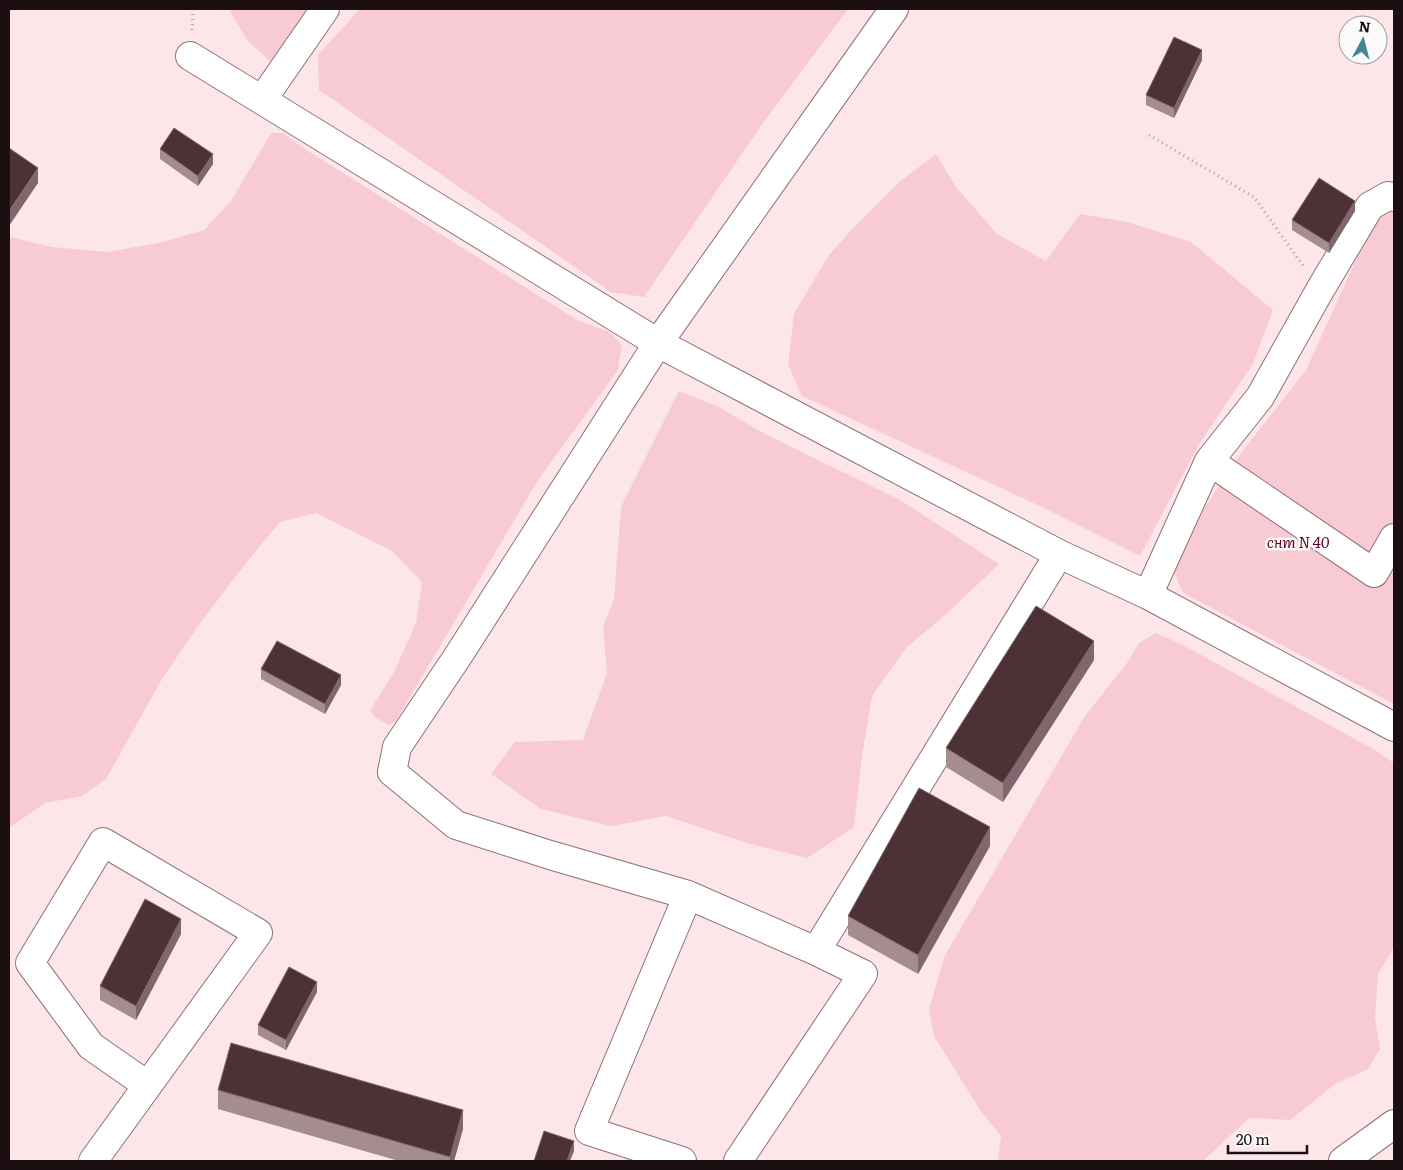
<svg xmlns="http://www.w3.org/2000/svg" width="1403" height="1170" viewBox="0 0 1403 1170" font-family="Literata,serif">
	<rect width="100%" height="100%" fill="#fce6ea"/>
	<path fill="#f8cad3" d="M229,9H315L276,67L247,40Z
		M360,9H848L763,123L644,297L611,292L319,90L318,55Z
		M271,133H283L308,151L579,321L610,332L622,345L618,370L538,480L396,721L389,725L376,718L370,711L395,670L416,623L422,582L392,551L316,513L280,522L242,568L198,626L162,679L106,779L82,796L45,803L9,828V237L52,247L107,252L159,243L204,230L231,201Z
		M936,154L956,187L997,234L1046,261L1080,214L1127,222L1191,242L1273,310L1253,364L1199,444L1140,556L1042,507L802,396L788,364L794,314L829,255L855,226L898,183Z
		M1394,209V704L1183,593L1174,572L1180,544L1242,452L1306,370L1370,229L1387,210Z
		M679,391L719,407L763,433L900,500L999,564L943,617L906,648L872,696L862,756L854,827L807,858L747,843L666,816L611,826L541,809L491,774L515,742L583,740L607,673L603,626L614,600L621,507Z
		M1156,633L1183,645L1375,750L1394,763V947L1378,974L1375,1017L1380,1049L1368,1069L1335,1084L1290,1120L1249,1118L1203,1161H998L1001,1136L980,1110L934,1036L929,1010L944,957L1085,716L1127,663L1139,643Z"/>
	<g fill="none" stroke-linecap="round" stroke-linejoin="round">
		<defs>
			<path id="minor" d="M190,56L658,343L1059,554L1148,595L1394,727
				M262,100L325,9
				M1209,461L1374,573L1394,538
				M1148,595L1209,461L1260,397L1320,290L1370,206L1388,196L1394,197
				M816,951L1059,554
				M93,1161L258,933L103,842L30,963L91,1046L147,1085
				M682,1161L589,1131L688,895
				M738,1161L863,974L816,951L688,895L550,855L456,825L392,772L397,747L458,656L658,343L894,9
				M1343,1161L1394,1124"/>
		</defs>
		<use href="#minor" stroke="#8f7076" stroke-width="30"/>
		<path stroke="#ae9b9f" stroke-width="3" stroke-dasharray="1 4" stroke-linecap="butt" d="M192,30L193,9
			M1149,135L1254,197L1304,267"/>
		<use href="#minor" stroke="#fff" stroke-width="28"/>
	</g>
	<path fill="#a48c90" d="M1202,60L1174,118L1146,105V95Z
		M160,149L213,164L198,186L160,159Z
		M1355,211L1329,253L1292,230V220Z
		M1094,660L1003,802L946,767V748Z
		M261,669L341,685L325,714L261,679Z
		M990,846L918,974L848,935V916Z
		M181,934L136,1020L100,1000V986Z
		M317,992L286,1050L258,1035V1025Z
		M218,1090L463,1129L454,1161H399L218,1109Z"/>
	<path fill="#81676d" d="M1202,50V60L1174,118V108Z
		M213,154V164L198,186V176Z
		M38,168V183L9,226V211Z
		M1355,201V211L1329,253V243Z
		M1094,641V660L1003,802V783Z
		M341,675V685L325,714V704Z
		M990,827V846L918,974V955Z
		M181,919V934L136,1020V1006Z
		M317,982V992L286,1050V1040Z
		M463,1110V1129L454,1161H450V1157Z
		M574,1141V1151L570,1161H567Z"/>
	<path fill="#4c3137" stroke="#81676d" d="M1174,37L1202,50L1174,108L1146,95Z
		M174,128L213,154L198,176L160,149Z
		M9,148L38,168L9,211Z
		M1319,178L1355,201L1329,243L1292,220Z
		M1036,606L1094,641L1003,783L946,748Z
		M277,641L341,675L325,704L261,669Z
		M919,788L990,827L918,955L848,916Z
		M145,899L181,919L136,1006L100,986Z
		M289,967L317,982L286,1040L258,1025Z
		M231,1043L463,1110L450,1157L218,1090Z
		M544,1131L574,1141L567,1161H534Z"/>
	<g text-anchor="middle" stroke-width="5" stroke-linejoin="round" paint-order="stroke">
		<g font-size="15" font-style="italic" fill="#62022a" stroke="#fafafa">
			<text x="1298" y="548">снт N 40</text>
		</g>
	</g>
	<rect width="1403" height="1170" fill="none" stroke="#1b0f12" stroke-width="20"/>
	<g transform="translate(1363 40) rotate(7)"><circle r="24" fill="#fafafa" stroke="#a19c9d"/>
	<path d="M0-4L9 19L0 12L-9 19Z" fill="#428794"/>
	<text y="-8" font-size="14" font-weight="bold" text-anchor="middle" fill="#1b0f12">N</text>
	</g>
	<path d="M1228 1145v8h79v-8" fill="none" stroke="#1b0f12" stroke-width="2.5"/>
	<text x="1236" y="1145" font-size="15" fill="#1b0f12" stroke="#fafafa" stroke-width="4" paint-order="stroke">20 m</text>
</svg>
